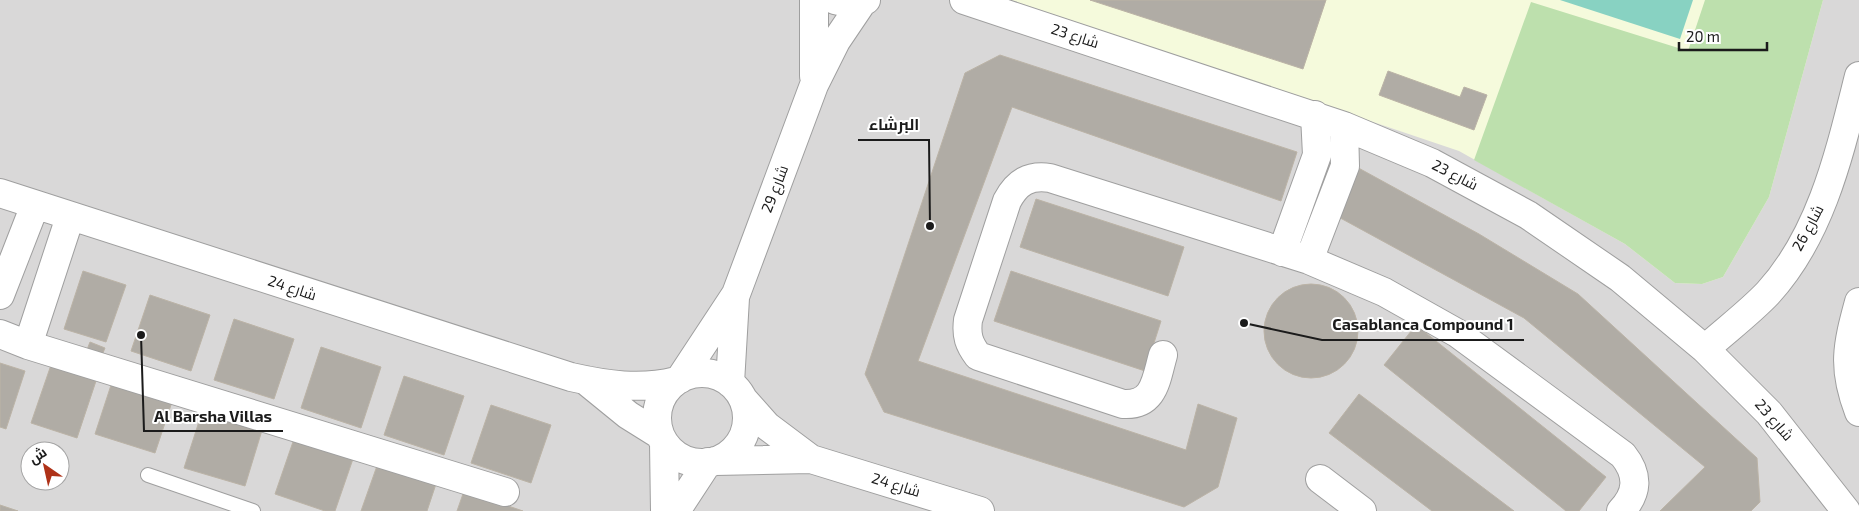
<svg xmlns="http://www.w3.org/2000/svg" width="1859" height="511" viewBox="0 0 1859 511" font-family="'Exo 2',Cairo,sans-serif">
	<rect width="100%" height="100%" fill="#ebeae2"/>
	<path fill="#d9d8d8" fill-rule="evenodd" d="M0,0H1859V511H0ZM30,451H60V481H30Z"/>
	<path fill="#f5fadc" d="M1011,0H1823L1769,197L1723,277L1702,284L1675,283L1625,244L1459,151Z"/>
	<path fill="#bde0ad" d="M1705,0H1823L1769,197L1723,277L1702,284L1675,283L1625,244L1474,160L1531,2L1688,51Z"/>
	<path fill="#88d2c2" d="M1560,0H1693L1680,39Z"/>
	<path fill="#b0aca5" stroke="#bbb3a6" d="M1090,0H1326L1303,69Z
		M1000,55L1297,152L1281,201L1012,107L918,361L1186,450L1198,404L1237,418L1218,487L1184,507L884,412L865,374L965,73Z
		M1388,71L1460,97L1464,87L1487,95L1474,130L1379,95Z
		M1353,165L1479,234L1578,294L1757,458L1760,502L1751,511H1660L1705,467L1524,318L1333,214Z
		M1036,199L1184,247L1168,296L1020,247Z
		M83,271L126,285L106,342L64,329Z
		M1011,271L1161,321L1145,371L994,321Z
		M1264 331a47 47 0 1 1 94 0a47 47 0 1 1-94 0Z
		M150,295L210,315L191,371L131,351Z
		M234,319L294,339L274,399L214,380Z
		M1416,325L1606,477L1579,511H1566L1384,365Z
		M90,342L105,348L98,365L83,360Z
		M321,347L381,367L361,428L301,408Z
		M0,363L25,371L6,429L0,427Z
		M51,365L96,381L77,438L31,423Z
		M114,376L174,396L155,453L95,434Z
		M404,376L464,396L444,455L384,435Z
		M1359,394L1514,511H1432L1329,433Z
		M491,405L551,425L531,483L471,463Z
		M203,409L263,427L245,486L184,468Z
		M295,436L354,456L335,511H325L275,494Z
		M378,463L436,484L427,511H361Z
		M464,491L523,511H457Z
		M0,505L18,511H0Z"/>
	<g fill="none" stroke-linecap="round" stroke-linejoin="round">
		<defs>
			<path id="service" d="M148,475L253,511"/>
			<path id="minor" d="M835,0L844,2L866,0
				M964,0L1344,126L1432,163L1528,215L1620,278L1705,349L1769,413L1846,511
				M814,76V0
				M0,193L571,377C606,385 641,390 676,381
				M1282,252L1317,155L1315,115
				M1309,260L1345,166L1344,126
				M0,295L35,205
				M1859,302C1847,346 1842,368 1859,412
				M0,334L28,345L505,492
				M28,345L70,217
				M1705,349C1726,330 1749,313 1768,293C1822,234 1840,151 1859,76
				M1163,355C1156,379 1155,406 1123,404L978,356C969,344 966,336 968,320L1007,201C1017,182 1029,175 1050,178L1309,260L1384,292L1457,333L1623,455C1639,475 1638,493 1621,511
				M657 418a45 45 0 1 1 90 0a45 45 0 1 1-90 0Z
				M680,379L736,294L814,85L836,41L863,1
				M585,380L628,415L660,435
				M730,383L735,298
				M743,399L767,426L811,459
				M664,443L665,511
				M715,461L811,459L980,511
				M1320,479L1362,511
				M676,511L708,462"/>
		</defs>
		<use href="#service" stroke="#9f9f9f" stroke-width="16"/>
		<use href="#minor" stroke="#9f9f9f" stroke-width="30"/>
		<use href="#service" stroke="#fff" stroke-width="14"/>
		<use href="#minor" stroke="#fff" stroke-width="28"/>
	</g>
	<g text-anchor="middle" stroke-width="4" stroke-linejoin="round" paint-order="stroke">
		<g font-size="15" fill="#1b1b1b" stroke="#fff">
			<text transform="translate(1075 36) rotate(18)" y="5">شارع 23</text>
			<text transform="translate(1455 175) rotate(27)" y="5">شارع 23</text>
			<text transform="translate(775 189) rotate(-69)" y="5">شارع 29</text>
			<text transform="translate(1808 228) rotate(-62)" y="5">شارع 26</text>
			<text transform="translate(292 288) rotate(18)" y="5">شارع 24</text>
			<text transform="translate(1774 420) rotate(49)" y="5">شارع 23</text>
			<text transform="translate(896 485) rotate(17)" y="5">شارع 24</text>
		</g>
	</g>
	<path fill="none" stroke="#1b1b1b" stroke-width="2" d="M930 226L929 140H858M1244 323L1322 340H1524M141 335L144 431H283"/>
	<g fill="#1b1b1b" stroke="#fff" stroke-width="2">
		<circle cx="930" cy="226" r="5"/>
		<circle cx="1244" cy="323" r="5"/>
		<circle cx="141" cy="335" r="5"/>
	</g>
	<g font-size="16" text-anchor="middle" font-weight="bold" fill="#1b1b1b" stroke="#fff" stroke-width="4" stroke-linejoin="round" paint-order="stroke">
		<text x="894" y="130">البرشاء</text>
		<text x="1423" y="330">Casablanca Compound 1</text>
		<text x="213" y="422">Al Barsha Villas</text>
	</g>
	<g transform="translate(45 466) rotate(326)"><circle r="24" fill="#ffffff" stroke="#a4a4a4"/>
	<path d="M0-4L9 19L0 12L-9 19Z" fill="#af3218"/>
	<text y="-8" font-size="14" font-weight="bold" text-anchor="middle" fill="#1b1b1b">ش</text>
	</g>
	<path d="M1679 42v8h88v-8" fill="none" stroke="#1b1b1b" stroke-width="2.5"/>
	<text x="1686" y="42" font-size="15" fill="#1b1b1b" stroke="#ffffff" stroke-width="4" paint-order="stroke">20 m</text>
</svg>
